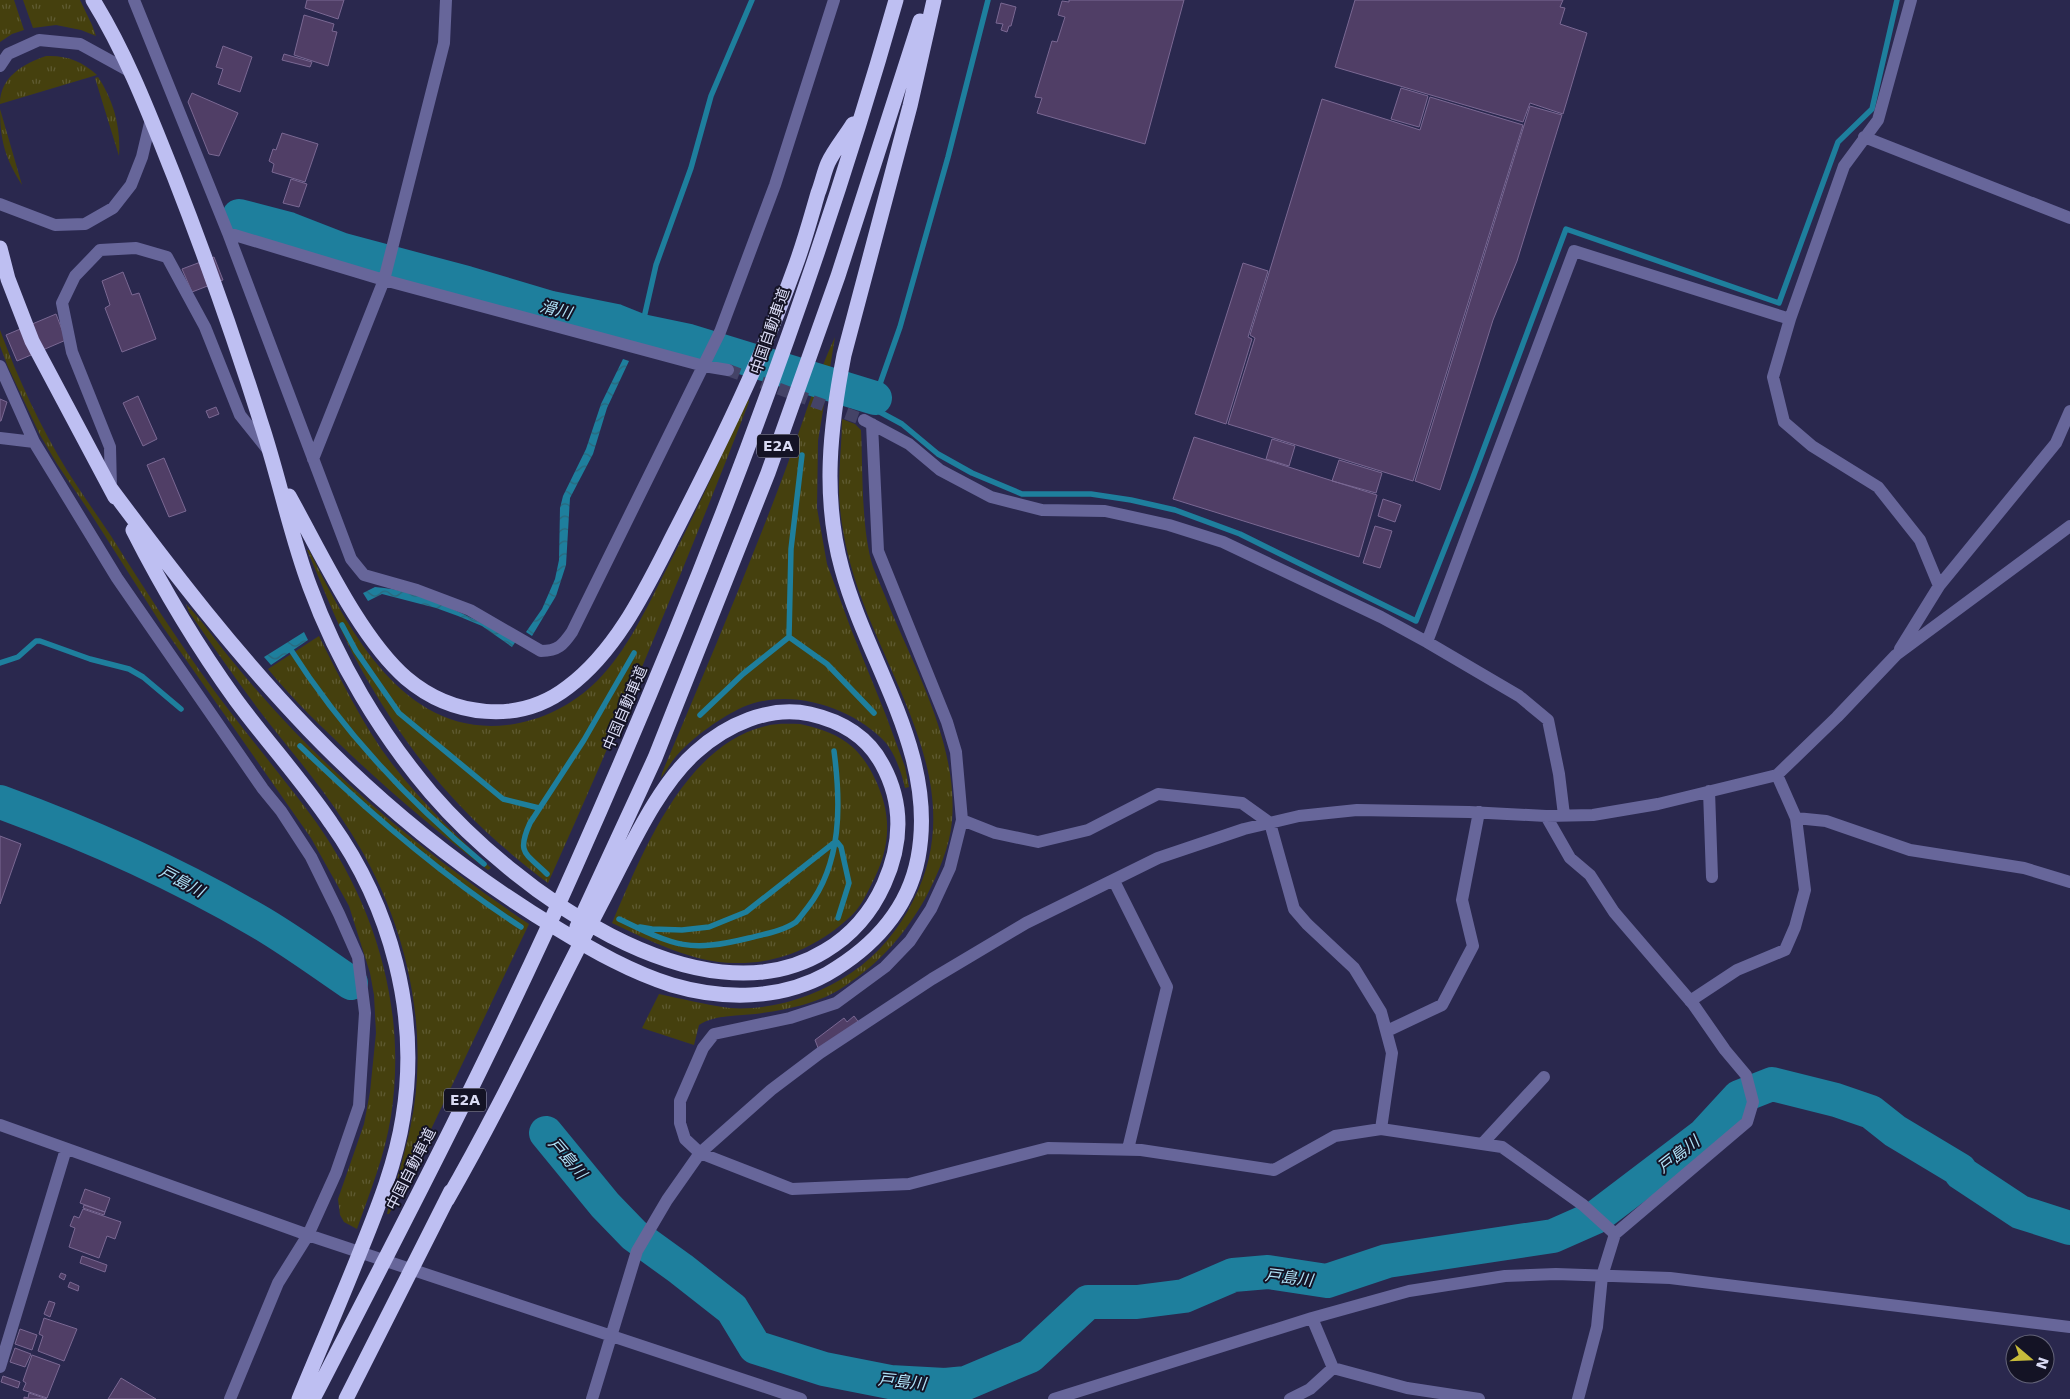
<svg xmlns="http://www.w3.org/2000/svg" width="2070" height="1399" viewBox="0 0 2070 1399" font-family="'DejaVu Sans','Noto Sans JP',sans-serif">
	<defs>
		<pattern id="grass-tufts" width="24" height="20" patternUnits="userSpaceOnUse" patternTransform="scale(1.25)"><rect width="24" height="20" fill="#45400e"/><path d="M3 7l-1-3M5 7V3M7 7l1-3M15 17l-1-3M17 17v-4M19 17l1-3" fill="none" stroke="#5f5b32"/></pattern>
		<pattern id="water-waves" width="16" height="10" patternUnits="userSpaceOnUse" patternTransform="scale(1.25)"><rect width="16" height="10" fill="#1e7f9d"/><path d="M0 5q4-4 8 0t8 0" fill="none" stroke="#2c677b"/></pattern>
	</defs>
	<rect width="100%" height="100%" fill="#2a284e"/>
	<path fill="url(#grass-tufts)" d="M0,0H14L24,30L12,34L0,42Z
		M23,0H80L92,25L96,36L81,30L56,25L33,28Z
		M46,56C66,55 82,61 97,75L0,104C0,77 23,64 46,56Z
		M98,77C114,101 121,128 119,156L95,78Z
		M0,109L22,185C5,158 0,140 0,109Z
		M0,330C18,379 41,428 68,472C82,494 97,515 111,536C144,588 177,640 213,689C246,734 283,777 316,822C377,908 407,1012 391,1116C385,1155 370,1192 357,1229L344,1222L340,1215L338,1199L364,1124L370,1092L376,1033L374,995L370,973L349,906L311,838L163,627L91,514L57,464L40,435L8,367L0,346Z
		M835,337L818,441L817,508L827,564L851,629L885,713L905,767L909,787L905,788C902,774 895,754 886,743C853,707 790,687 743,707C721,717 695,736 679,753C672,760 667,770 661,778L662,773C704,673 747,573 785,471C802,426 815,380 835,337Z
		M748,398L749,402C686,565 620,723 548,883C466,822 410,757 360,667C339,630 324,589 307,550H309C348,629 403,737 507,725C541,721 573,705 597,681C627,651 646,609 665,572C695,515 721,457 748,398Z
		M842,419L855,424L861,430C863,472 861,529 873,567C878,580 884,593 889,606C917,673 958,746 952,821C950,846 938,874 926,897C906,933 880,963 845,986C819,1004 785,1010 755,1014C736,1016 714,1015 699,1025L694,1045L642,1028L659,994C683,999 706,1005 730,1008C772,1011 817,996 851,973C878,955 899,929 913,901C974,783 881,676 851,566C844,541 839,512 839,487C839,464 842,441 842,419Z
		M186,604C202,620 215,640 229,657C249,682 270,706 292,729C363,803 444,867 529,924L403,1188L389,1214H387L388,1209C401,1166 415,1122 417,1077C422,987 394,896 344,822C320,784 289,749 262,714C236,680 213,646 189,612Z
		M319,636C341,680 363,726 393,765C422,803 456,835 491,868L488,870C439,834 394,795 351,755C322,727 293,700 268,669Z
		M800,724C817,728 832,732 846,742C858,750 868,764 874,777C893,815 891,848 871,885C866,896 859,909 850,917C817,947 779,964 734,963C694,963 648,940 612,923C642,854 684,745 766,726C777,723 789,724 800,724Z"/>
	<path fill="url(#water-waves)" d="M623,359L629,361L607,408L593,454L570,498L566,565L556,596L532,636L526,632L542,609L555,579L559,560L560,508L563,496L586,449L601,404Z
		M375,587C426,591 471,618 516,641L512,647L482,626L458,616L436,608L382,594L368,601L363,593Z
		M304,632L308,640L271,665L264,657Z"/>
	<g fill="none" stroke-linecap="round" stroke-linejoin="round">
		<path stroke="#1e7f9d" stroke-width="5.5" d="M988,0L948,157L900,327L875,398L878,411L902,424L938,454L972,473L1022,494H1091L1131,500L1175,510L1240,534L1416,621L1472,480L1566,229L1779,303L1838,142L1872,109L1897,0
			M641,331L656,265L691,168L711,96L752,0
			M342,625L356,651L399,713L503,799L539,808
			M789,637L827,664L874,713
			M289,647C341,729 409,802 484,864
			M0,663L18,657L36,641H40L90,659L129,669L143,677L181,709
			M700,715L743,674L789,637L791,549L802,455
			M300,746C369,813 441,875 521,927
			M837,842L841,847L849,883L838,918
			M547,874C526,853 516,854 530,823L584,740L634,653
			M619,919C675,946 688,953 749,938C764,934 783,931 796,922C800,918 804,912 808,907C842,863 841,804 834,751
			M640,927L652,929L682,930L709,927L746,912L835,842"/>
		<path stroke="#1e7f9d" stroke-width="34" d="M239,216L289,229L343,250L467,283L551,308L616,321L641,331L689,341L875,398
			M0,802C88,834 175,873 256,920C289,939 320,962 351,983
			M546,1133L605,1205L634,1235L681,1269L732,1309L755,1347L824,1369L890,1382L945,1385L966,1383L1030,1356L1088,1302H1137L1184,1296L1233,1275L1268,1272L1327,1281L1387,1261L1553,1236L1596,1217L1704,1135L1739,1097L1772,1084L1836,1100L1871,1112L1895,1131L1960,1170L1961,1173L2020,1212L2070,1228"/>
	</g>
	<path fill="#503e66" stroke="#7a6893" d="M307,0H344L338,19L305,8Z
		M1069,0H1184L1145,144L1037,113L1042,98L1035,97L1052,41L1057,42L1065,17L1058,15L1062,1L1069,2Z
		M1355,0H1563L1560,7L1565,8L1560,24L1587,33L1563,114L1530,103L1523,122L1335,67Z
		M1001,3L1016,7L1011,26H1009L1007,32L1001,30L1003,24L996,23Z
		M304,15L334,24L332,31L337,32L328,66L294,55Z
		M223,46L252,57L240,92L218,84L223,69L216,67Z
		M284,54L312,62L310,67L282,60Z
		M1401,88L1428,96L1419,127L1391,119Z
		M192,93L238,113L219,156L209,154L188,102Z
		M1430,97L1523,125L1413,481L1228,424L1255,338L1250,335L1322,99L1420,130Z
		M1530,106L1562,115L1517,261L1493,320L1440,490L1415,481Z
		M282,133L318,144L305,182L272,172L274,164L269,161L273,149L276,150Z
		M291,179L307,184L299,207L283,203Z
		M214,257L223,280L192,292L182,269Z
		M1243,263L1268,271L1248,337L1252,339L1226,424L1195,414Z
		M123,272L132,295L139,293L156,339L122,352L105,308L110,305L102,281Z
		M56,314L66,340L17,361L6,335Z
		M138,396L157,439L143,446L123,403Z
		M0,399L7,402L1,421H0Z
		M216,407L219,414L209,418L206,411Z
		M1194,437L1377,495L1359,557L1173,499Z
		M1272,439L1295,446L1289,466L1266,459Z
		M164,458L186,511L169,517L147,465Z
		M1339,460L1382,473L1376,493L1332,481Z
		M1383,499L1401,505L1395,522L1378,516Z
		M1375,526L1392,531L1380,568L1363,563Z
		M0,836L21,844L0,904Z
		M854,1016L860,1024L820,1053L815,1040L844,1018L847,1022Z
		M85,1189L110,1198L105,1212L80,1203Z
		M84,1205L105,1212L104,1215L83,1208Z
		M83,1209L121,1222L115,1239L107,1236L99,1258L69,1247L75,1228L70,1226L74,1216L79,1218Z
		M82,1256L107,1265L105,1272L80,1263Z
		M61,1273L66,1275L64,1280L59,1277Z
		M70,1282L79,1286L78,1291L68,1287Z
		M49,1301L55,1303L50,1317L44,1314Z
		M44,1318L77,1329L64,1361L38,1351L43,1336L39,1334Z
		M20,1329L37,1335L32,1350L15,1344Z
		M15,1348L31,1354L25,1367L10,1362Z
		M32,1355L60,1365L47,1398L23,1390L26,1383L23,1381Z
		M3,1376L20,1382L18,1388L1,1382Z
		M121,1378L156,1399H108Z
		M29,1393L47,1399H24V1397L28,1398Z"/>
	<g fill="none" stroke-linecap="round" stroke-linejoin="round">
		<path stroke="#444367" stroke-width="12" stroke-dasharray="12 6" stroke-linecap="butt" d="M728,370L864,420"/>
		<path stroke="#67669a" stroke-width="12" d="M134,0L228,233L351,559L364,575L417,590L470,610L541,651C558,651 563,645 572,632L720,332L775,185L834,0
			M0,66L8,54L39,40L80,44L131,72
			M1864,137L2070,218
			M0,204L55,225L85,224L113,208L131,185L142,157L151,119
			M228,233L384,280L704,366L728,370
			M1790,319L1773,377L1784,422L1812,446L1878,487L1920,540L1939,586
			M0,366L34,442L117,578L263,789L281,811L311,857L339,914L358,957L365,1013L359,1106L336,1173L308,1235L278,1283L230,1399
			M864,420L909,444L940,470L991,497L1042,510L1105,511L1169,525L1223,542L1381,617L1427,642L1519,696L1548,720L1559,774L1564,815
			M872,424L878,551L947,722L956,752L962,820L950,868L931,909L910,941L885,967L836,1003L790,1018L714,1034L703,1048L680,1101V1123L685,1139L700,1153L792,1189L909,1184L1048,1148L1141,1150L1274,1170L1335,1136L1381,1129L1502,1147L1583,1205L1615,1234
			M0,438L34,442
			M313,459L384,280L444,43L446,0
			M111,489L110,447L72,352L62,303L75,276L100,250L136,248L167,257L205,327L240,415L268,450
			M1427,642L1574,251L1790,319L1844,166L1878,120L1911,0
			M1900,649L1939,586L2056,443L2070,411
			M1777,775L1796,818L1826,821L1910,850L2024,868L2070,882
			M1709,791L1712,877
			M1546,816L1570,858L1590,875L1614,912L1693,1004L1725,1050L1746,1075L1753,1102L1747,1122L1615,1234L1602,1276L1597,1327L1578,1399
			M962,820L995,833L1038,842L1088,830L1158,794L1242,803L1270,823L1294,909L1307,924L1354,968L1381,1012L1392,1053L1381,1129
			M1114,881L1167,987L1128,1149
			M1690,1001L1737,970L1785,950L1795,927L1805,890L1796,818
			M1387,1031L1442,1005L1473,946L1462,900L1479,812
			M0,1125L308,1235L801,1399
			M1482,1144L1544,1077
			M1312,1318L1333,1368L1407,1388L1479,1399
			M0,1367L66,1149
			M592,1399L637,1251L667,1200L700,1153L771,1090L820,1053L932,979L1026,923L1158,858L1244,829L1299,816L1357,810L1469,812L1546,816L1593,815L1658,804L1777,775L1837,717L1896,655L2070,526
			M1054,1399L1312,1318L1409,1291L1505,1276L1556,1274L1670,1278L2070,1327
			M1290,1399L1310,1389L1333,1368"/>
		<path stroke="#bebff2" stroke-width="15" d="M93,0C127,55 150,116 174,176C206,258 235,340 261,423C279,477 290,534 310,587C337,661 380,733 431,793C511,886 699,1028 825,951C852,935 871,913 884,884C902,844 904,804 882,764C867,736 841,721 810,714C769,705 726,725 696,752C657,786 629,851 605,896C552,997 504,1101 447,1200
			M0,248L8,279L32,341L115,497
			M111,489C173,572 236,654 309,730C382,806 467,874 558,929C594,951 631,972 672,985C723,1000 780,1000 827,974C872,948 908,910 918,858C938,754 868,665 842,569C822,497 830,427 844,355L910,106L934,0
			M289,496C320,551 359,637 406,678C452,717 519,725 568,687C620,648 649,582 678,526C721,442 763,356 795,267C804,243 811,217 818,193C822,183 824,172 828,163C834,150 845,137 853,124
			M133,530C163,589 197,646 236,700C267,742 302,780 331,823C391,907 420,1015 403,1117C396,1162 379,1205 362,1247C342,1298 320,1348 299,1399
			M577,927L655,758L768,473L838,276L920,21
			M313,1399C404,1223 496,1046 576,865C701,584 812,296 896,0
			M346,1399L451,1191"/>
	</g>
	<g text-anchor="middle" stroke-width="4" stroke-linejoin="round" paint-order="stroke">
		<g fill="#141325" stroke="#9f9fb6" stroke-width="1">
			<rect x="757" y="434.5" width="42" height="23" rx="4"/>
			<rect x="444" y="1088.5" width="42" height="23" rx="4"/>
		</g>
		<g font-size="14" font-weight="bold" fill="#dadbf4">
			<text x="778" y="451">E2A</text>
			<text x="465" y="1105">E2A</text>
		</g>
		<g font-size="15" fill="#dadbf4" stroke="#141325">
			<text transform="translate(770 331) rotate(-71)" y="5">中国自動車道</text>
			<text transform="translate(625 708) rotate(-67)" y="5">中国自動車道</text>
			<text transform="translate(411 1169) rotate(-63)" y="5">中国自動車道</text>
		</g>
		<g font-size="16" font-style="italic" fill="#afe2f7" stroke="#141325">
			<text transform="translate(556 309) rotate(14)" y="6">滑川</text>
			<text transform="translate(182 881) rotate(28)" y="6">戸島川</text>
			<text transform="translate(1678 1154) rotate(-38)" y="6">戸島川</text>
			<text transform="translate(568 1158) rotate(49)" y="6">戸島川</text>
			<text transform="translate(1289 1277) rotate(7)" y="6">戸島川</text>
			<text transform="translate(902 1381) rotate(6)" y="6">戸島川</text>
		</g>
	</g>
	<g transform="translate(2030 1359) rotate(109)"><circle r="24" fill="#141325" stroke="#636378"/>
	<path d="M0-4L9 19L0 12L-9 19Z" fill="#c7bb3b"/>
	<text y="-8" font-size="14" font-weight="bold" text-anchor="middle" fill="#dadbf4">N</text>
	</g>
</svg>
